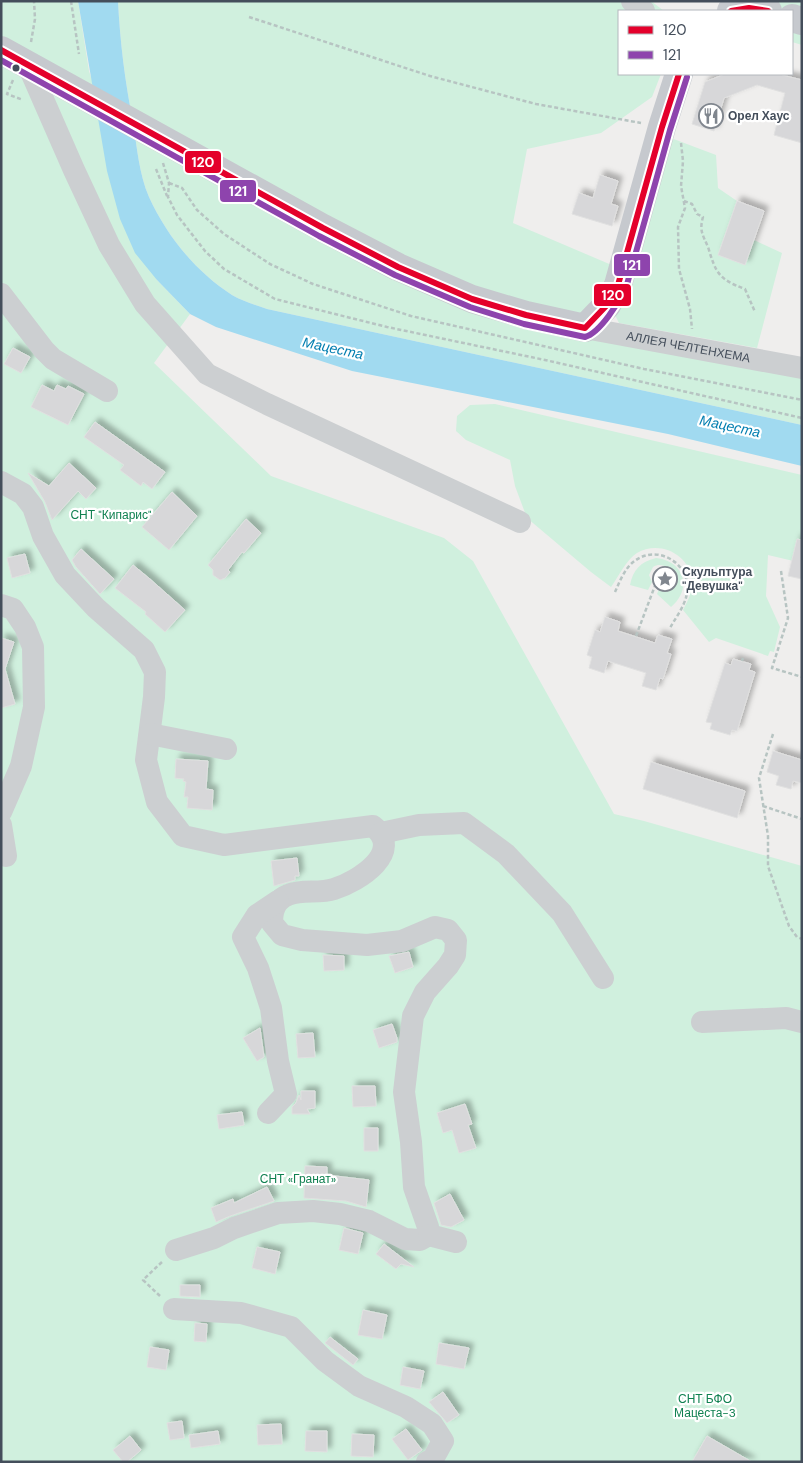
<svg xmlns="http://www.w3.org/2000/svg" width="803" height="1463" viewBox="0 0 803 1463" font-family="'DM Sans',sans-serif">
	<defs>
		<filter id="shadow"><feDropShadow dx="4.5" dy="-4.5" stdDeviation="2.5" flood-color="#0004"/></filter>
	</defs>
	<rect width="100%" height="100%" fill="#efeeed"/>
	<path fill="#d0f0de" d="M1,1H78L89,71L157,280L190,314L154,363L271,476L444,538L473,561L614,814L644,821L802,866V1462H1Z
		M118,1H651L664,11H619V74H661L652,97L601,133L527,149L513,223L614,266L576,324L802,372V425L267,309C256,305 242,301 232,295C195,271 167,236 149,197C139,174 137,147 133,122C125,82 120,42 118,1Z
		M728,1H802V45L792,42V11H722Z
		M671,138L716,155L718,188L737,201L718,255L745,265L754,240L782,253L757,348L619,323L614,313Z
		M495,404L802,475V563L768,555L766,596L780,627L774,652L770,651L768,656L716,638L709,642L683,610C688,601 693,591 692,581C690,554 659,540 637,553C626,560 619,576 611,587L591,572L527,518L515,486L510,460L466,440L456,431L457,416L470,405Z
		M656,558C684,561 693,588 671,607L657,594L660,587L668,586L673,576C670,567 661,562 653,567L649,575L652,582L648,590L630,585C633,570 640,562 656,558Z"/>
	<path fill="#a1daf0" d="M78,1H118C120,42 125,82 133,122C137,147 139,174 149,197C167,236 195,271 232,295C242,301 256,305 267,309L802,425V466L668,434L352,371L216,327L190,314L157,280L135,253L120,219L107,171Z"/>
	<path fill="#d7d7d9" stroke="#e0e0e0" filter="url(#shadow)" d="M725,74H783L782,75L802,80V143L774,135L785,93L757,85L724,98L714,131L692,124L705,82Z
		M600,175L618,181L611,204L618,206L612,226L572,214L579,193L593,198Z
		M737,201L764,211L745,265L718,255Z
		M13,348L30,357L21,373L4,364Z
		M42,385L54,391L57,385L66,389L68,386L84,394L68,425L31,407Z
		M95,422L165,472L152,489L143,482L141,486L120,470L124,465L84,437Z
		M69,463L96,488L86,499L78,491L52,520L45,502L28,473L49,486Z
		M172,492L197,516L169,550L142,527Z
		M246,519L261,533L244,553L242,552L228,570L230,572L225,578L220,580L213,575V570L208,565Z
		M797,539L802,540V579L788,576Z
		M81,549L114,579L100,594L76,567L72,560Z
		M25,554L30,573L12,578L7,558Z
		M133,565L150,579L185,610L165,632L145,614L146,612L115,588Z
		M605,617L620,622L618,631L655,643L658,635L672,639L667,653L671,654L663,679L660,678L656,690L642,686L646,673L608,661L604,673L589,668L592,657L587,655L595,630L600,632Z
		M1,638L14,642L5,669L15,704L1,708Z
		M733,659L751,664L749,670L755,672L737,731L732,730L730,735L710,729L712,723L706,722L725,663L731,665Z
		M773,751L802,760V783L793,781L791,789L776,785L779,776L767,772Z
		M176,759L208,761L206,789L213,790L212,810L187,808L188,797H184L186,782L183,781L184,779L175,778Z
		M651,762L745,791L737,818L643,789Z
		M297,858L299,876H295V880L274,886L271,861Z
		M409,952L413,967L395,973L389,956Z
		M323,955L344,956V970L324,971Z
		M392,1024L397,1038V1042L379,1048L373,1030Z
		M260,1028L264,1057L257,1061L243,1038Z
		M313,1033L315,1057L298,1058L296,1034Z
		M352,1086H375L376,1106L353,1107Z
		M301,1091H315V1108L307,1109L310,1114H292V1107L296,1103L299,1095L301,1100Z
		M465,1104L472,1124L468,1125L476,1148L459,1153L452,1130L443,1133L437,1113Z
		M242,1112L244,1125L219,1129L217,1115Z
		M364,1128H378V1151H364Z
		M305,1166L327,1167V1175L369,1180L366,1207L346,1201L304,1198Z
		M267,1187L274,1201L230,1216L216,1222L211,1208L233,1199L234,1203Z
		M450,1194L464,1220L451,1227L441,1225L434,1203Z
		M344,1228L363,1233L358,1254L339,1250Z
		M384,1244L414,1267L401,1264L396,1269L376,1254Z
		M257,1247L280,1252L275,1274L252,1268Z
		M180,1285H200V1297L180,1296Z
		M363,1310L387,1315L382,1339L358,1335Z
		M195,1323L207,1324L206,1342L194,1341Z
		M330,1337L358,1359L353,1365L325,1343Z
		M439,1343L469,1348L464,1369L436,1364Z
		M150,1347L169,1350L166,1370L147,1367Z
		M403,1367L424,1371L420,1389L400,1385Z
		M443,1392L459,1415L447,1423L429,1402Z
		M182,1421L184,1438L170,1440L167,1423Z
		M281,1424L282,1444L258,1445L257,1425Z
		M406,1429L422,1450L408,1460L392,1439Z
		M218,1431L220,1444L191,1448L189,1435Z
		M306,1431H327V1452L305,1451Z
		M352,1434L374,1435L373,1457L351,1456Z
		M130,1436L141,1450L127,1462H123L113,1450Z
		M707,1436L752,1462H692Z"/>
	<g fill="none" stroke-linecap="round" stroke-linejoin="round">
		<path stroke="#b7c4c2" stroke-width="2.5" stroke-dasharray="4 2.5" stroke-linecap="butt" d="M71,1L79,54
			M249,17L430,76L536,104L641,123
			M31,42L35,19L34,1
			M13,80L7,94L23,100
			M681,143L683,161L681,186L685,208L678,227L679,269L690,309L692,329
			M163,163L169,183L168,197L177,215L205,251L224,269L275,299L387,327L545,360L802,418
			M156,169L167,196
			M169,183L182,188L197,210L224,234L270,264L313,284L411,316L644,369L802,400
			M684,201L692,204L697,214L703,217C699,231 703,235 708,247C716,273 718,279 745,289L755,312
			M781,571L788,618L772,668L802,677
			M615,592C620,581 625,567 636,560C659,544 692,565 687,593C685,606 676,617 670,628
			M636,636L656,583
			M742,661L743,658
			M773,734L759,778L768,836V866L789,926L797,937L802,939
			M763,806L802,819
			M160,1296L143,1280L163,1261"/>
		<g stroke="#cccfd1" stroke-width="22">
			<path d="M632,1L644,11"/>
			<path d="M28,65L74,170L109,245L145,304L207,374L267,404L520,522"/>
			<path d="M1,294L44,350L53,359L107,391"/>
			<path id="s1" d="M585,328L802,368"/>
			<path d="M1,482L23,494L33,507L43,536L65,575L96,608L144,650L155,672L154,697L146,760L157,802L183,836L224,845L373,826C405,852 359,881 334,889C319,894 302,889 288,895C275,900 272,911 272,923L282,935L302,940L367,945L402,941L435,927L448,930L456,940L455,955L448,966L425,992L413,1016L404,1092L411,1142L414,1187L428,1227L429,1235L420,1240L405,1239L369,1221L340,1214L313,1211L278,1213L234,1228L214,1238L176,1250"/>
			<path d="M1,605L13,609L25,627L33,647L34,707L21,766L1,812"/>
			<path d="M150,734L226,749"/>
			<path d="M1,825L6,856"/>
			<path d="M381,833L419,825L464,823L506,854L562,913L603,978"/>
			<path d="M702,1022L786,1018L802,1022"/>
			<path d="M268,1113L286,1094L278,1061L271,1008L258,968L243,937L257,915L278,901"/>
			<path d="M429,1235L456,1242"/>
			<path d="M174,1309L241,1313L291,1327L325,1361L359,1386L406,1407L432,1424L443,1441L433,1459L427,1462"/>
		</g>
		<path stroke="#c6c9ce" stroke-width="28" d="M731,11C742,6 756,8 768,11
			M792,18L802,21
			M1,50L323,228L398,267L472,299L526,315L585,328L607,305L618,285L662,127L679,74"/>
		<defs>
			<path id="bus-1" d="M731,11L749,8L768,11
				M1,50L323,228L398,267L472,299L526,315L585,328L607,305L618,285L662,127L679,74"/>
			<path id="bus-2" d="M1,60L319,236L395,275L470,307L524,324L585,337C600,333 619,302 626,288L670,130L687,77"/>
		</defs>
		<use href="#bus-1" stroke="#fff" stroke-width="10"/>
		<use href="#bus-2" stroke="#fff" stroke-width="10"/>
		<use href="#bus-1" stroke="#e4002b" stroke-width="6"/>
		<use href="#bus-2" stroke="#8e44ad" stroke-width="6"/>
	</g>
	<defs>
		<symbol id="restaurant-ring" viewBox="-11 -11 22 22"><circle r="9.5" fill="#fff" stroke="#80868e" stroke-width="1.5"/><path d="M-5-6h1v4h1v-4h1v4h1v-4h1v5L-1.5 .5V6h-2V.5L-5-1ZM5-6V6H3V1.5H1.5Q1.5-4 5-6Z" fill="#80868e"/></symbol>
		<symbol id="sight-ring" viewBox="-11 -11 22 22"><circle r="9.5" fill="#fff" stroke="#80868e" stroke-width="1.5"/><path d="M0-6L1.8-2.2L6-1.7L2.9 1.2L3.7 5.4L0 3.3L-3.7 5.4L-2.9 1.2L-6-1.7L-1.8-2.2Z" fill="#80868e"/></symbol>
	</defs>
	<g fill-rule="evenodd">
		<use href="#restaurant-ring" x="697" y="102" width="28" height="28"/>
		<use href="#sight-ring" x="651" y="565" width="28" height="28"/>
	</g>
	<circle fill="#444e5b" stroke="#fff" stroke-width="2" cx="16" cy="68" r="4.5"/>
	<g text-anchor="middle" stroke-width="4.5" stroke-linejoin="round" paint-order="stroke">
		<g font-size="12" font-weight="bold" fill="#444e5b" stroke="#fff" text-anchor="start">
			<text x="728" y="120">Орел Хаус</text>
			<text x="682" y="576">Скульптура<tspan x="682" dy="14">"Девушка"</tspan></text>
		</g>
		<g font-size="12" fill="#444e5b" stroke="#fff">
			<text dy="4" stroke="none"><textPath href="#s1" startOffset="105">АЛЛЕЯ ЧЕЛТЕНХЕМА</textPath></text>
		</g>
		<g font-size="12" fill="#108151" stroke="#fff">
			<text x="111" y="519">СНТ "Кипарис"</text>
			<text x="298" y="1183">СНТ «Гранат»</text>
			<text x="705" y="1403">СНТ БФО<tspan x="705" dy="14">Мацеста-3</tspan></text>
		</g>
		<g font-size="14" font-style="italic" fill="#027eb0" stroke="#fff">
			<text transform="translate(333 348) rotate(12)" y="5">Мацеста</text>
			<text transform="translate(730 426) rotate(12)" y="5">Мацеста</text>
		</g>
	</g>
	<g stroke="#fff" stroke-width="2">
		<rect x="184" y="150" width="38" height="24" rx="5" fill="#e4002b"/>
		<rect x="219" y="179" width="38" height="24" rx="5" fill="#8e44ad"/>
		<rect x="613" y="253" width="38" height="24" rx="5" fill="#8e44ad"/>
		<rect x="593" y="283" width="39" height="24" rx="5" fill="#e4002b"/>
	</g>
	<g font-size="14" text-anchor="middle" font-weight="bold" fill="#fff">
		<text x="203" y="167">120</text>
		<text x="238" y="196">121</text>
		<text x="632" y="270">121</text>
		<text x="613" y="300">120</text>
	</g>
	<rect width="803" height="1463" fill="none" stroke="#444e5b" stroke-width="5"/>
	<rect x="618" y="10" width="175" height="65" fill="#ffffff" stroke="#b4b8bd"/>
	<rect x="628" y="26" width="25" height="8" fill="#e4002b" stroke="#b4b8bd"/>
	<text x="663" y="35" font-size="15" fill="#444e5b">120</text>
	<rect x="628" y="51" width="25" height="8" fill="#8e44ad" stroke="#b4b8bd"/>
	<text x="663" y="60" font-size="15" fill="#444e5b">121</text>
</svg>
